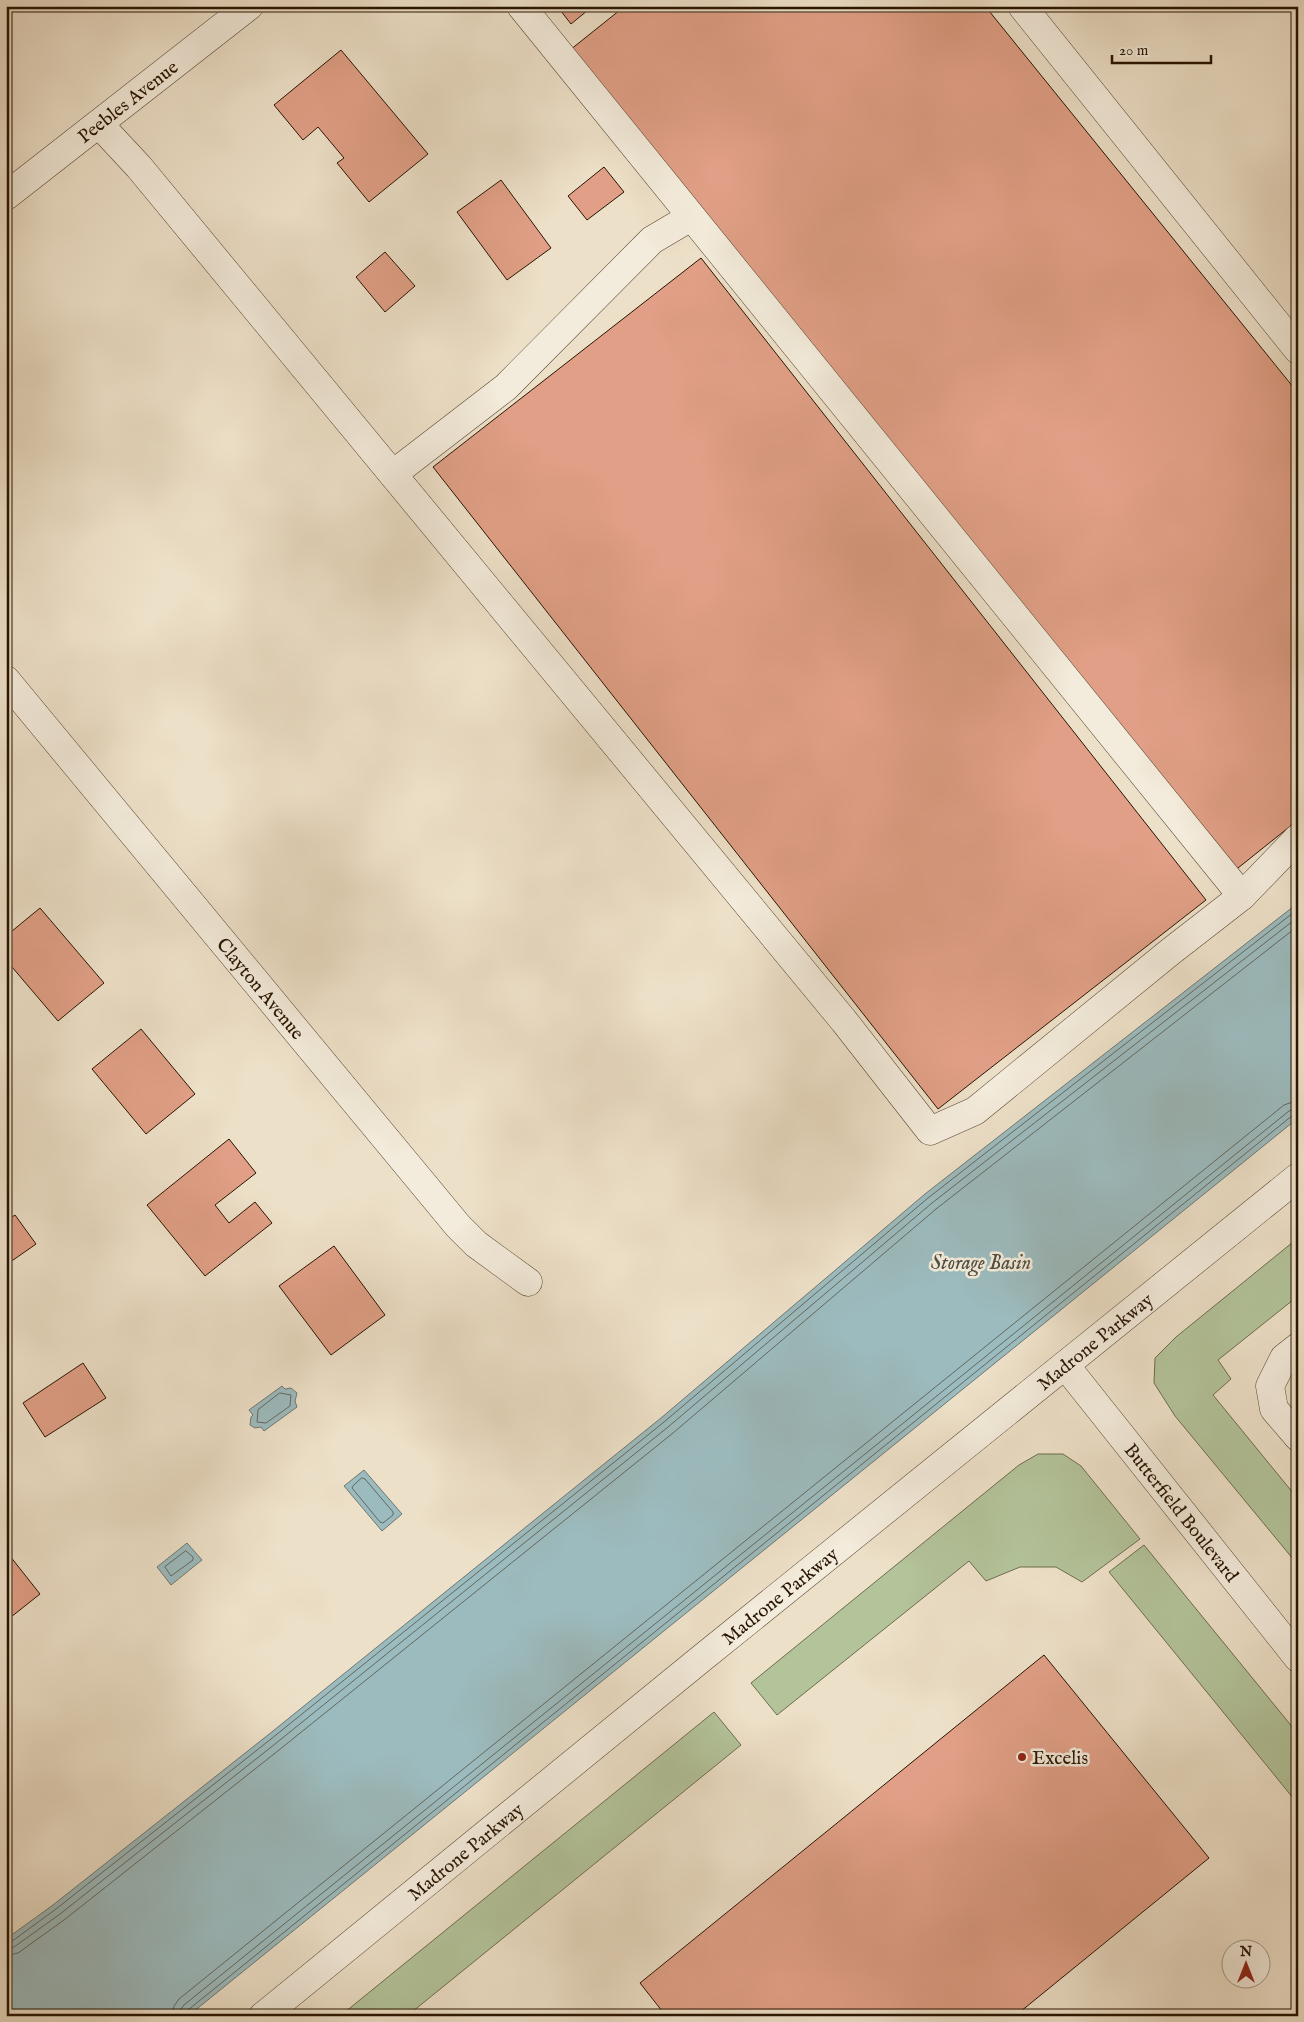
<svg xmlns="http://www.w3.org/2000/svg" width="1304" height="2022" viewBox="0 0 1304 2022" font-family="'IM FELL English',serif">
	<rect width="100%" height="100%" fill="#ede0c8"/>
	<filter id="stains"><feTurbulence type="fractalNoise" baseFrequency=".004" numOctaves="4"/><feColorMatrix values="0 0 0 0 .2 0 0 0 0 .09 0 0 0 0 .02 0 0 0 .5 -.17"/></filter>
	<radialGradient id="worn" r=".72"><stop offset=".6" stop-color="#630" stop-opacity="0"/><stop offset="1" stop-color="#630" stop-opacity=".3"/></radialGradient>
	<path fill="#b3c39a" stroke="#6e6c4d" d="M1298,1238V1296L1218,1360L1231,1379L1213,1395L1298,1499V1565L1175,1416L1154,1383L1155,1358L1176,1337Z
		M1038,1454H1063L1081,1466L1140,1539L1082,1582L1056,1567H1020L986,1581L969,1561L777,1715L751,1683L1019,1465Z
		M1144,1545L1298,1734V1804L1109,1572Z
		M714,1712L741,1745L407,2016H348L345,2012Z"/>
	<path fill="#9cbbbe" stroke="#6e7872" d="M1298,903V1118L188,2016H6V1939L53,1905L268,1735L661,1418L925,1194Z
		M282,1386L285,1389L291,1388L297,1393L295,1401L297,1407L264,1431L261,1427L255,1428L250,1425L251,1417L253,1415L249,1410Z
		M364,1470L402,1514L382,1531L344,1486Z
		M187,1543L202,1560L171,1585L157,1567Z"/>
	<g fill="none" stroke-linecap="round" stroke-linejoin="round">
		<path stroke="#62685f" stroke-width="1" d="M280,1393L291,1395L290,1406L266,1423L257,1422L258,1410Z
			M362,1478L365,1479L393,1512V1515L383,1523L380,1522L352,1488L353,1486Z
			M186,1551L193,1557V1560L171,1576L165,1567Z
			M6,1942H11L56,1909L271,1739L664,1422L928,1198L1298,909
			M6,1949L14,1947L60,1914L275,1744L668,1427L932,1203L1298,917
			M6,1956L18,1953L64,1920L279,1750L673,1433L936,1209L1298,926
			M172,2016L174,2006L179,1999L1284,1105L1298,1100
			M180,2016V2010L184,2005L1289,1111L1298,1108
			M186,2016L188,2010L1293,1115L1298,1114"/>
	</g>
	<path fill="#e09f86" stroke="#281400" d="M557,6H593L571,24Z
		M625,6H985L1298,393V820L1233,872L570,50Z
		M341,50L428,154L369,202L337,163L344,158L318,127L303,140L274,105Z
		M604,167L624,192L587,220L568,196Z
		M501,180L551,248L507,280L457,212Z
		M385,252L415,286L385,312L356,277Z
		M701,258L1206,900L938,1109L433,467Z
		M40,908L104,983L58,1021L6,960V936Z
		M141,1029L195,1094L146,1134L92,1069Z
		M229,1139L256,1173L215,1205L229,1223L255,1202L272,1223L205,1276L147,1205Z
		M15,1215L36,1244L6,1265V1221Z
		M334,1246L385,1315L331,1355L279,1286Z
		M83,1363L106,1398L45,1437L23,1403Z
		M6,1551L40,1594L6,1621Z
		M1044,1655L1209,1858L1015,2016H666L640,1983Z"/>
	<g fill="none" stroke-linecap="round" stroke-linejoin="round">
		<defs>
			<g id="minor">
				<path d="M1022,6L1298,350"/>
				<path d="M99,124L139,167L844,1021L930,1131L975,1111L1170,952L1242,896L521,6"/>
				<path id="s1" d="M6,196L249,6"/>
				<path d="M393,474L506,387L652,240L691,217"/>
				<path id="s2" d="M6,680L458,1226L476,1244L528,1282"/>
				<path d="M1242,896L1298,838"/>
				<path d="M1298,1347L1284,1358L1270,1386L1274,1409L1298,1437"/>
				<path id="s3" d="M1065,1365L1298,1658"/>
				<path id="s4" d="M263,2016L702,1658L1298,1177"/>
			</g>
		</defs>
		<use href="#minor" stroke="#594732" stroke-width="29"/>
		<use href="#minor" stroke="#f3ebdb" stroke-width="28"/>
	</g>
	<circle fill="#8f2418" stroke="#f3ebdb" stroke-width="2" cx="1022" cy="1757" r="5"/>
	<g text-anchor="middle" stroke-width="5" stroke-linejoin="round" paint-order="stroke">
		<g font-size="19" fill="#281400" stroke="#f3ebdb">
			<text dy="7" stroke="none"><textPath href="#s1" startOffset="154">Peebles Avenue</textPath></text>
			<text dy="7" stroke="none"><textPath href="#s2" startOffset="400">Clayton Avenue</textPath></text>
			<text dy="7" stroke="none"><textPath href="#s4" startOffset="1071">Madrone Parkway</textPath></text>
			<text dy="7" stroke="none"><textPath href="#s3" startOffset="188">Butterfield Boulevard</textPath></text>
			<text dy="7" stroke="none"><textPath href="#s4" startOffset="666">Madrone Parkway</textPath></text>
			<text dy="7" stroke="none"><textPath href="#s4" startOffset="261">Madrone Parkway</textPath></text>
		</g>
		<g font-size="19" fill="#281400" stroke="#f3ebdb" text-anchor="start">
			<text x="1032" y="1764">Excelis</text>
		</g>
		<g font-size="20" font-style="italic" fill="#514e42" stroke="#f3ebdb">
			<text x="981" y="1269">Storage Basin</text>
		</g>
	</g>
	<rect width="1304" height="2022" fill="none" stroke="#ede0c8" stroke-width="25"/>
	<rect x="8" y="8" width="1289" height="2007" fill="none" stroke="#281400" stroke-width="2.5"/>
	<rect x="12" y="12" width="1279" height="1997" fill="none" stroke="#281400"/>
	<g transform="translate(1246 1964)"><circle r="24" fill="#f3ebdb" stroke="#a29583"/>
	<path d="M0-4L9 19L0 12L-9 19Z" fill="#8f2418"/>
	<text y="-8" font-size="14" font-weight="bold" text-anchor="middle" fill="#281400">N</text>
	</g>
	<path d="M1112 55v8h99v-8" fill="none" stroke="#281400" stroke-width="2.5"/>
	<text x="1119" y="55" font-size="15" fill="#281400" stroke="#f3ebdb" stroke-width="4" paint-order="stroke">20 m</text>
	<rect width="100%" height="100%" filter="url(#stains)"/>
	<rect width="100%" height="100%" fill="url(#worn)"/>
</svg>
